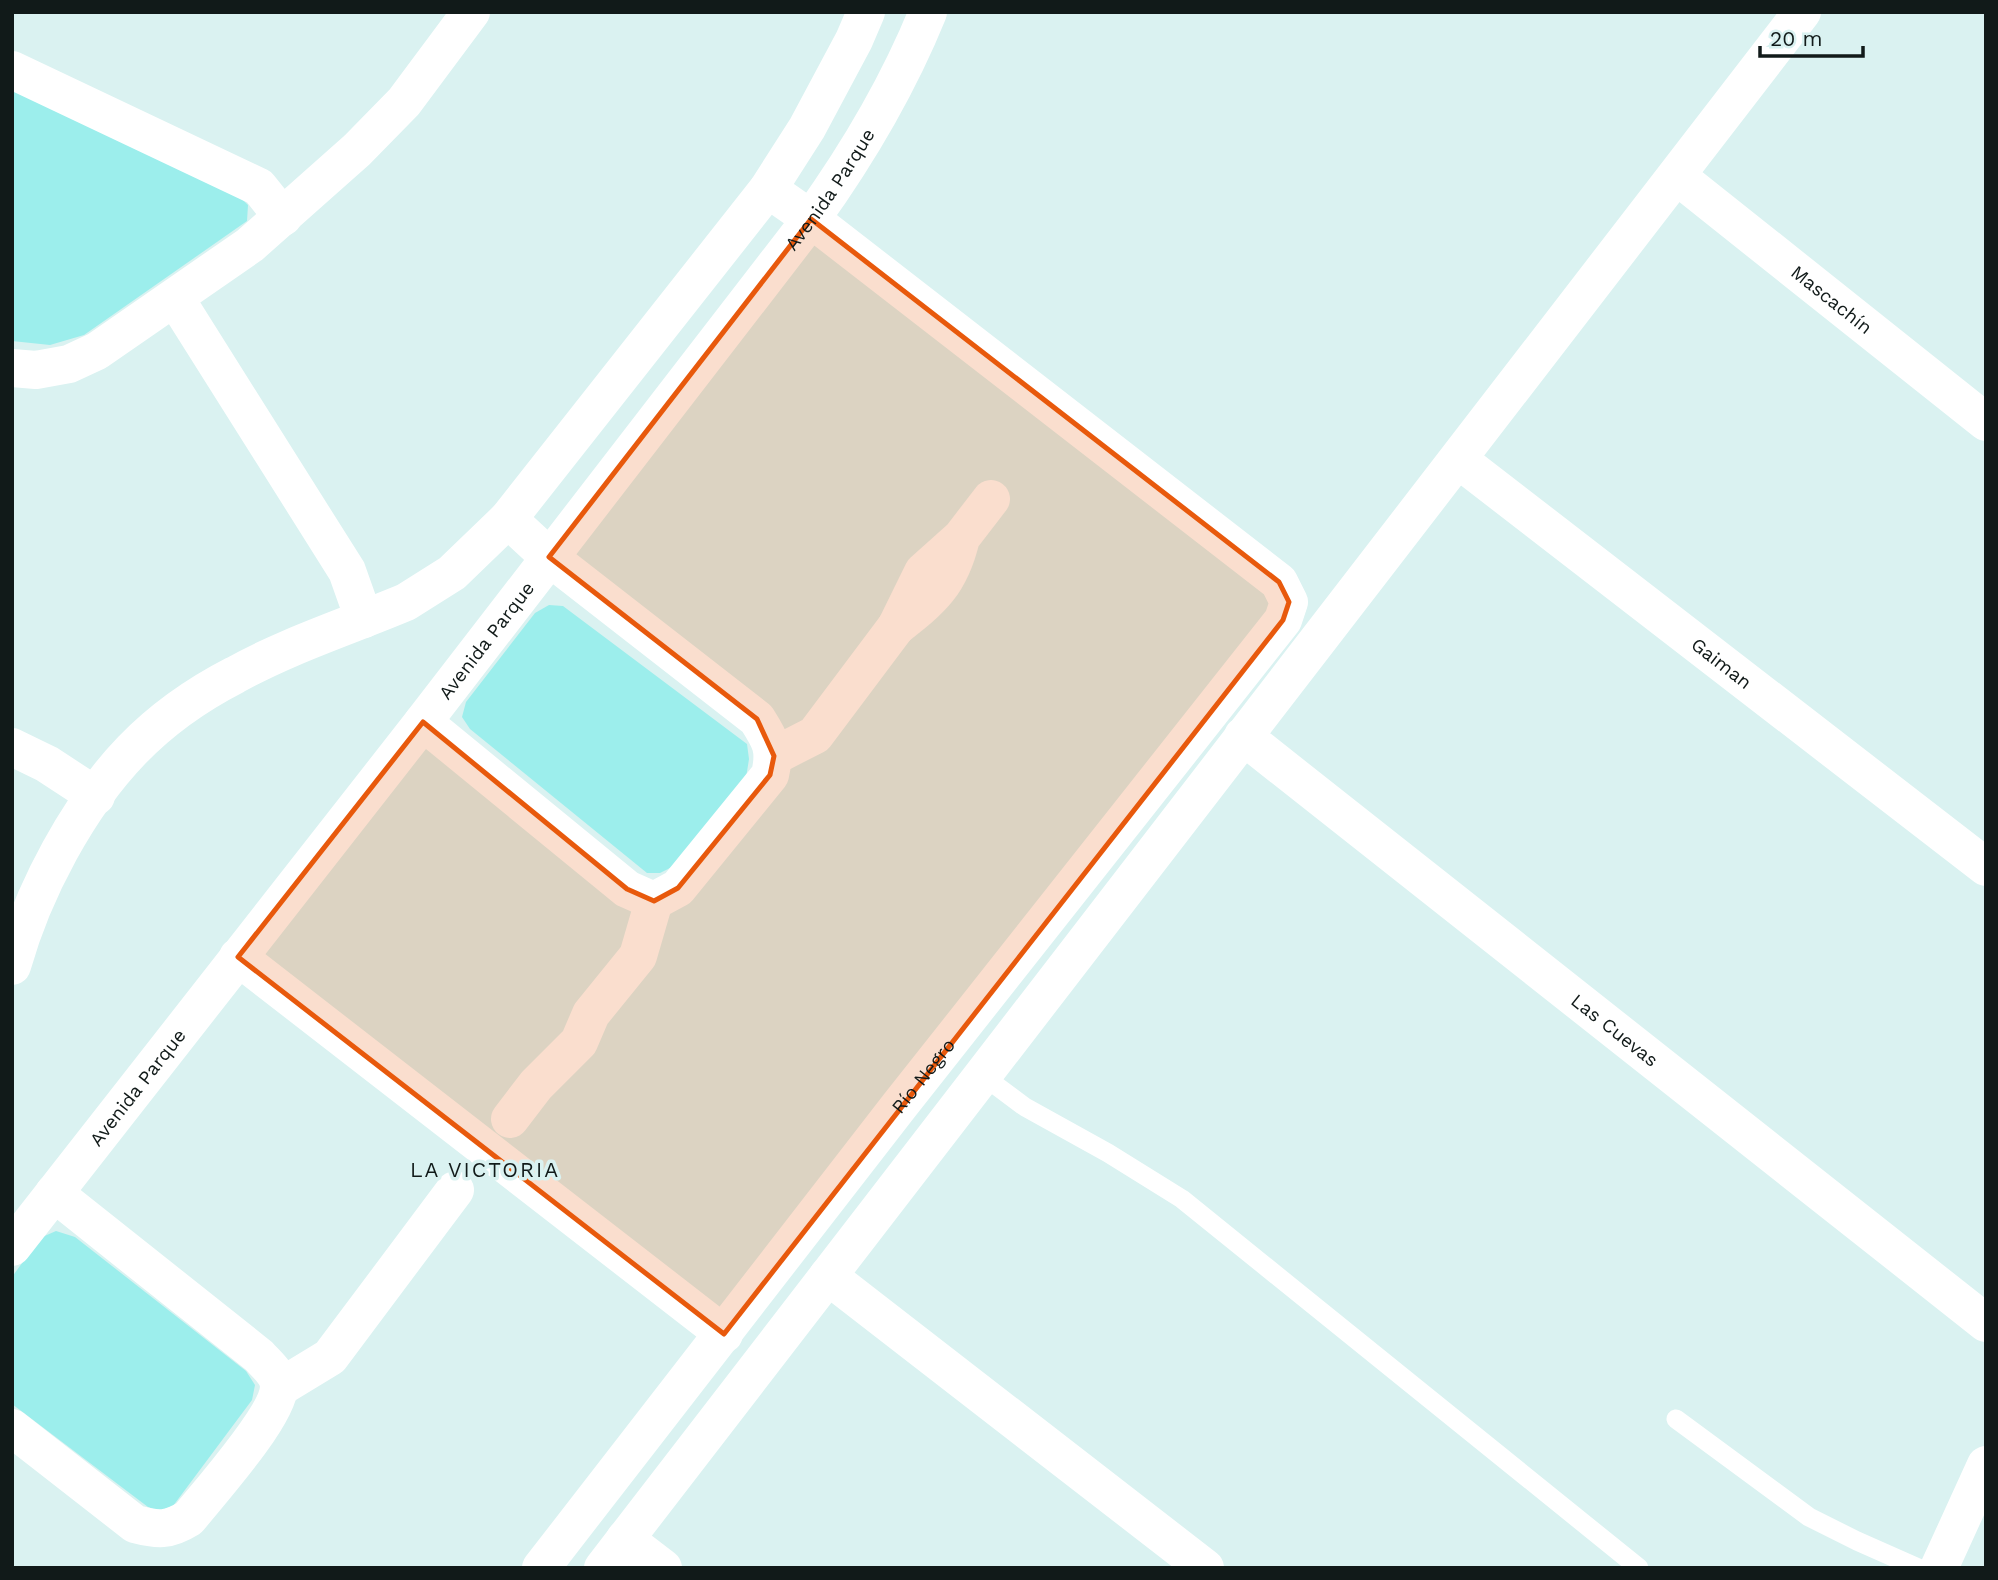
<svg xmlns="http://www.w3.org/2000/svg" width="1998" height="1580" viewBox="0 0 1998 1580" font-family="'Work Sans',sans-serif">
	<rect width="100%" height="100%" fill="#daf2f1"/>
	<path fill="#9ceeec" d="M12,88L234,191L248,205L247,221L84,335L50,345L12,341Z
		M549,605L563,606L747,744L749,759L746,778L676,865L660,873H647L470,729L462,717L466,702L535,613Z
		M56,1231L75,1237L246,1371L255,1385L252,1400L173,1506L159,1511L148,1507L12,1404V1277L40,1238Z"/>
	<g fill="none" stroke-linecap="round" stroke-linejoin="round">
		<path stroke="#fff" stroke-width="19" d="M982,1075L1025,1107L1108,1153L1182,1199L1639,1568
			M1676,1419L1809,1517L1857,1541L1918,1568"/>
		<g stroke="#fff" stroke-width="38">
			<path d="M12,70L259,187L283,217"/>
			<path id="s1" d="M1677,176L1986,422"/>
			<path d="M175,298L347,571L364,619"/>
			<path d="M12,368L36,370L69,364L97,351L250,245L357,150L404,102L471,12"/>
			<path id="s2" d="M1459,460L1986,867"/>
			<path d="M961,538C950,584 932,599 896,627L923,572L961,538L991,499"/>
			<path d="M423,722L627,889L654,901L678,888L770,775C776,749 771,741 757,719L549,557L508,519"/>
			<path id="s3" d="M1243,736L1986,1323"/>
			<path d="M12,747L47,764L96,796"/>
			<path d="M774,756L815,735L896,627"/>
			<path d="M238,957L724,1334"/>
			<path d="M12,966C33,891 78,806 132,750C161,720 198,694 235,675C289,645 349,626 406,602L452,573L508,519L768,189L807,128L854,40L866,12"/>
			<path d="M510,1119L536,1085L579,1042L591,1014L638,956L654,901"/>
			<path id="s4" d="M12,1247L423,722L811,219C857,155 898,86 928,12"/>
			<path d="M828,1276L1205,1568"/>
			<path d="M279,1388L330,1357L455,1190"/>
			<path d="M12,1428L135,1524C158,1530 168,1531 189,1518C209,1493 278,1416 279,1387C279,1374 267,1365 259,1356L54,1193"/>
			<path d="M625,1539L663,1568"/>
			<path id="s5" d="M541,1568L899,1106L1283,620L1289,602L1279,582L811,219L768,189"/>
			<path d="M603,1568L1802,12"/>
			<path d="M1939,1568L1986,1465"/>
		</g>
	</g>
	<path fill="#e8590c" fill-opacity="0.2" stroke="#e8590c" stroke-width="5" stroke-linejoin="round" d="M811,219L1279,582L1289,602L1283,620L724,1334L238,957L423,722L627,889L654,901L678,888L770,775L774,756L757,719L549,557Z"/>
	<g text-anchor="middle" stroke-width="7" stroke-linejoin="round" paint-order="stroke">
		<g font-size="19" fill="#111a19" stroke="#daf2f1">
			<text dy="7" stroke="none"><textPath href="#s4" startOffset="1337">Avenida Parque</textPath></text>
			<text dy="7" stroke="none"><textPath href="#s1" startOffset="198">Mascachín</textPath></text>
			<text dy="7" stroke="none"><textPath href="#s4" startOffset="770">Avenida Parque</textPath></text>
			<text dy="7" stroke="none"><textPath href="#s2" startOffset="332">Gaiman</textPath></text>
			<text dy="7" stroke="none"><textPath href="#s3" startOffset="474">Las Cuevas</textPath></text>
			<text dy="7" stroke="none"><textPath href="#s5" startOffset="623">Río Negro</textPath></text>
			<text dy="7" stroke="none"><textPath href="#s4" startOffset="203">Avenida Parque</textPath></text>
		</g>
		<g font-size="21" letter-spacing="2" fill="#111a19" stroke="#daf2f1">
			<text x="485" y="1177">LA VICTORIA</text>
		</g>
	</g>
	<rect width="1998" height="1580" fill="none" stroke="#111a19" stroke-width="28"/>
	<path d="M1760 46v10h103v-10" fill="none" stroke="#111a19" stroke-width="3.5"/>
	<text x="1770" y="46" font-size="21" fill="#111a19" stroke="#daf2f1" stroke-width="5" paint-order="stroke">20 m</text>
</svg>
